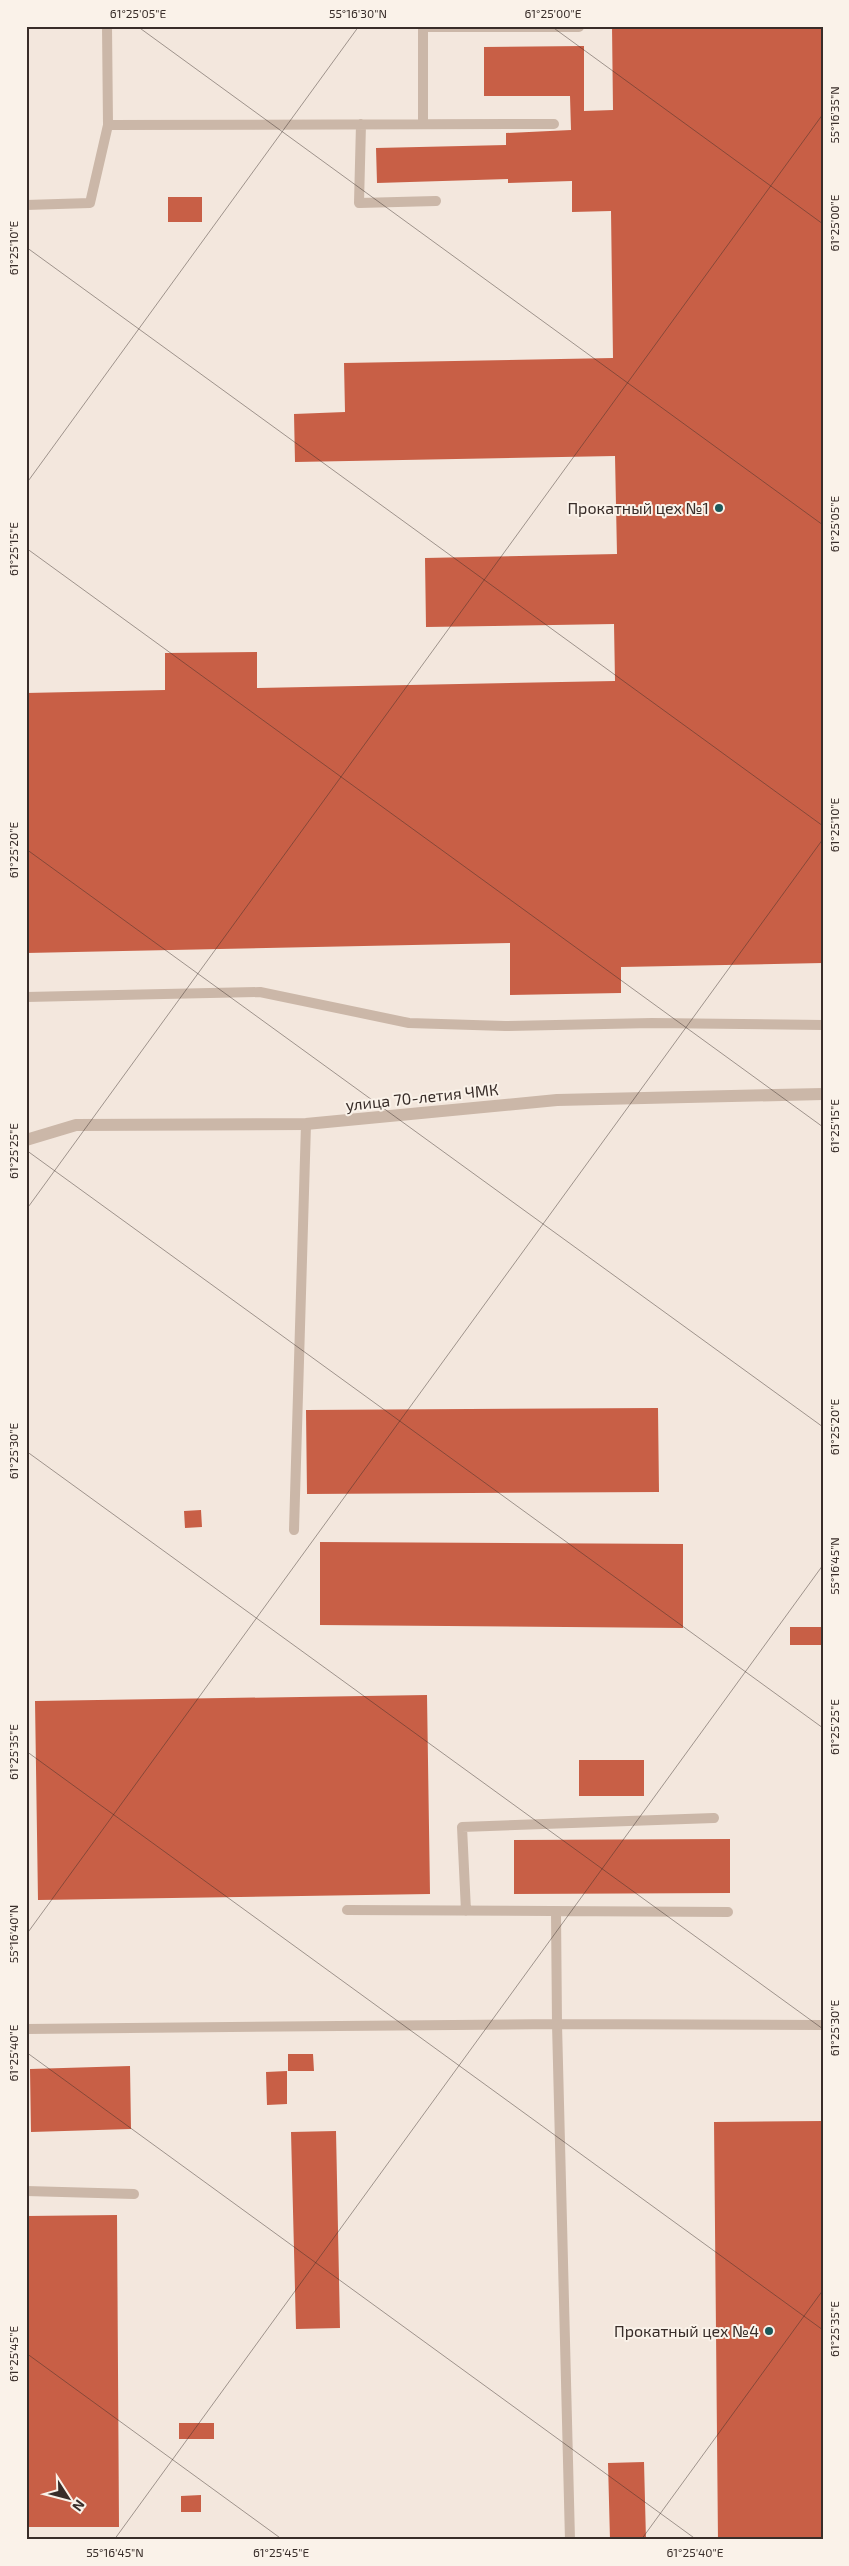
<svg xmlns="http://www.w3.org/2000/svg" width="849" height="2566" viewBox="0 0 849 2566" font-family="'Exo 2',sans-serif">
	<rect width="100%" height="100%" fill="#f3e7dd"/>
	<path fill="#c85f46" d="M612,26H823V963L621,967V993L510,995V943L26,953V693L165,690V653L257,652V688L615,681L614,624L426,627L425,558L617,554L615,456L295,462L294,414L345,412L344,363L613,358L611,211L572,212V181L508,183V179L377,183L376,148L506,145V133L571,130L570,96H484V47L584,46V111L613,110Z
		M168,197H202V222H168Z
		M658,1408L659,1492L307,1494L306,1410Z
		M201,1510L202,1527L185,1528L184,1511Z
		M320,1542L683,1544V1628L320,1625Z
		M790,1627H823V1645H790Z
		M427,1695L430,1894L38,1900L35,1701Z
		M579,1760H644V1796H579Z
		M730,1839V1893L514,1894V1840Z
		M288,2054H313L314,2071H288Z
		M130,2066L131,2129L31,2132L30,2069Z
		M287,2071V2104L267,2105L266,2072Z
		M823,2121V2540H718L714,2122Z
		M336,2131L340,2328L296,2329L291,2132Z
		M117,2215L119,2527H29L27,2216Z
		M179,2423H214V2439H179Z
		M644,2462L646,2540H610L608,2463Z
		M201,2495V2512H181V2496Z"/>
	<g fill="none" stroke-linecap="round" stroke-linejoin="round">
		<path stroke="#cbb7a8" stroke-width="10" d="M107,26L108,125L554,124
			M361,124L359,203L436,201
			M423,124V27H579
			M26,205L90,203L108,125
			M26,997L260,992L409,1023L505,1026L652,1023L823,1025
			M294,1530L306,1124
			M347,1910L728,1912
			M466,1911L462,1827L714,1818
			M556,1912L557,2024L570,2540
			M26,2029L557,2024L823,2025
			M26,2191L134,2194"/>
		<path stroke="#cbb7a8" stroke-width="12" d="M26,1140L76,1125L306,1124L557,1100L823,1094"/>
	</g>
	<path fill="none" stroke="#382d29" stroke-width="1" stroke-opacity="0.45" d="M137,26L823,525M551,26L823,224M26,247L823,826M26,484L359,26M26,548L823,1127M26,849L823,1427M26,1150L823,1728M26,1210L823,114M26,1451L823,2029M26,1751L823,2330M26,1935L823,839M26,2052L697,2540M26,2353L283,2540M114,2540L823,1565M641,2540L823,2290"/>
	<g fill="#1d595a" stroke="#faf2e9" stroke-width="2">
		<circle cx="719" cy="508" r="5"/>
		<circle cx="769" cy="2331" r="5"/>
	</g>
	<g text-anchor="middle" stroke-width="4" stroke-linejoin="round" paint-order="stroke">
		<g font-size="16" fill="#382d29" stroke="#faf2e9" text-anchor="end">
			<text x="709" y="514">Прокатный цех №1</text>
			<text x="759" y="2337">Прокатный цех №4</text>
		</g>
		<g font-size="16" fill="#382d29" stroke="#faf2e9">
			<text transform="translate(422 1097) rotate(-6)" y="6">улица 70-летия ЧМК</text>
		</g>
	</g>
	<rect width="849" height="2566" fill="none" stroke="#faf2e9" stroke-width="55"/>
	<g transform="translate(68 2498) rotate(126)" stroke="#faf2e9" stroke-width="4" paint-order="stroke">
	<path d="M0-4L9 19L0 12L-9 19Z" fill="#382d29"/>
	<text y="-8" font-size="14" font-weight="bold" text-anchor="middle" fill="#382d29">N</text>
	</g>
	<rect x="28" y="28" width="794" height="2510" fill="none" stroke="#382d29" stroke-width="2"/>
	<g font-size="12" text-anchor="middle" fill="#382d29">
		<text x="138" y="18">61°25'05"E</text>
		<text x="358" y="18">55°16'30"N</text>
		<text x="553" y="18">61°25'00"E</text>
		<text transform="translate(835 115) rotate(-90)" y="4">55°16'35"N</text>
		<text transform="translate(835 223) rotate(-90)" y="4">61°25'00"E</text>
		<text transform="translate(14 248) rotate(-90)" y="4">61°25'10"E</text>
		<text transform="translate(835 524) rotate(-90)" y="4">61°25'05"E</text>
		<text transform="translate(14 549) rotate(-90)" y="4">61°25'15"E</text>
		<text transform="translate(835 825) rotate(-90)" y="4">61°25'10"E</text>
		<text transform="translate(14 850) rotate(-90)" y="4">61°25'20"E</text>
		<text transform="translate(835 1126) rotate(-90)" y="4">61°25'15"E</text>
		<text transform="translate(14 1151) rotate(-90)" y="4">61°25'25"E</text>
		<text transform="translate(835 1427) rotate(-90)" y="4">61°25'20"E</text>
		<text transform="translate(14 1451) rotate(-90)" y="4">61°25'30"E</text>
		<text transform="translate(835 1566) rotate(-90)" y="4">55°16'45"N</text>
		<text transform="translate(835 1727) rotate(-90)" y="4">61°25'25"E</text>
		<text transform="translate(14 1752) rotate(-90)" y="4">61°25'35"E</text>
		<text transform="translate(14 1934) rotate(-90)" y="4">55°16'40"N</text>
		<text transform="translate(835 2028) rotate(-90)" y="4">61°25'30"E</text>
		<text transform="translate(14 2053) rotate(-90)" y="4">61°25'40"E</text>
		<text transform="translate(835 2329) rotate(-90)" y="4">61°25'35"E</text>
		<text transform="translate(14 2354) rotate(-90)" y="4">61°25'45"E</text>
		<text x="115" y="2557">55°16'45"N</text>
		<text x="281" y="2557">61°25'45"E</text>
		<text x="695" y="2557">61°25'40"E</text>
	</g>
</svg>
